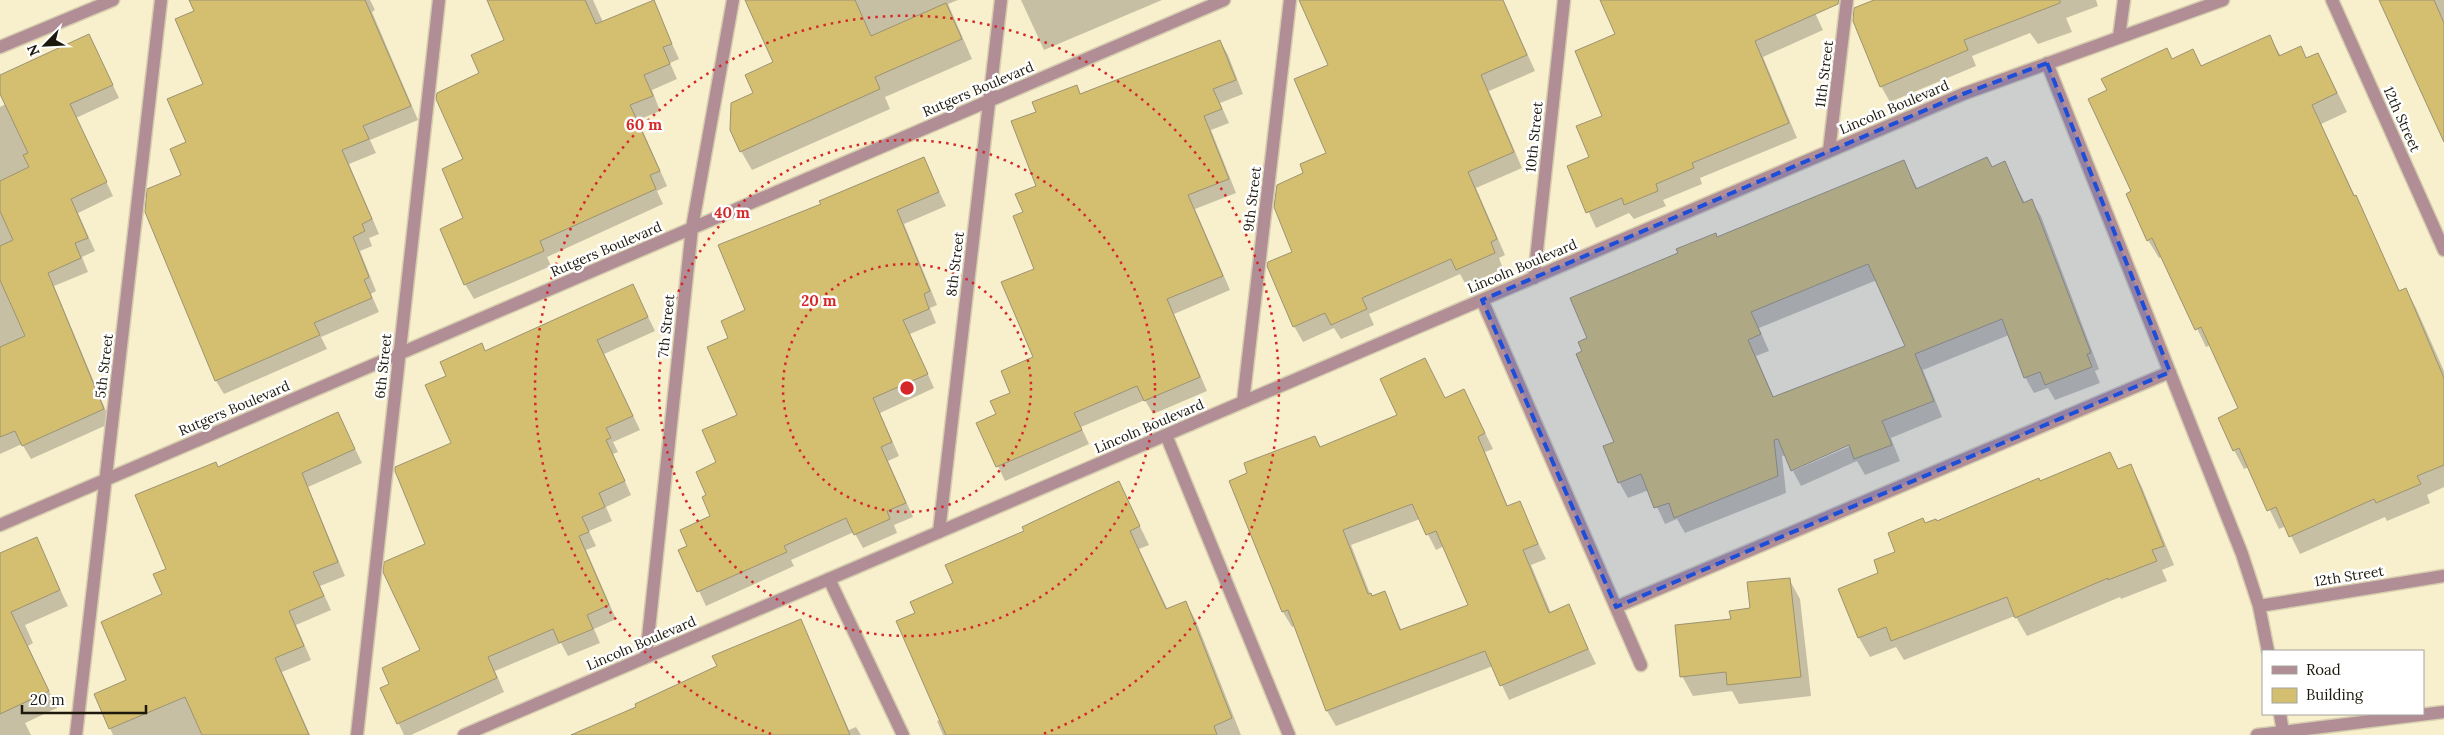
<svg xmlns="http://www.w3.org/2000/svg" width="2444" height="735" viewBox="0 0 2444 735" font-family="Lora,serif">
	<rect width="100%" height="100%" fill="#f8efcc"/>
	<path fill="#0003" fill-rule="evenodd" d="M190,0H370L375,10L372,12L418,120L370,140L376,153L349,164L379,234L369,238L372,246L360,251L376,291L371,294L379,312L321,337L327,349L224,394L216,381L146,211L183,176L187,142L205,84L195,12Z
		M488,0H593L603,22L653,2L679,59L670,63L677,79L652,90L660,111L638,120L667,186L657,191L663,204L547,257L551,266L474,299L465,284V160L481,74L506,41Z
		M746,0H958L948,4L972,59L885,97L890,109L752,170L741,151L755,94L774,63Z
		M1021,0H1162L1044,50Z
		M1300,0H1503L1535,71L1489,91L1522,168L1476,188L1505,255L1499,258L1503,269L1466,285L1460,274L1369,314L1374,325L1341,339L1334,328L1303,342L1294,326V252L1305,174L1327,154L1330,66Z
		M1602,0H1809L1823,30L1763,57L1797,138L1700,178L1702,184L1663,200L1666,206L1634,219L1629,213L1596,228L1568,167L1591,157L1604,116L1616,35Z
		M1877,0H2096L2098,6L2066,18L2072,32L2038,44L2030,33L1972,56L1976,66L1890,102L1881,86Z
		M2381,0H2444V141Z
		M89,35L119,98L76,118L113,196L78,213L95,251L82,257L88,272L54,286L111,423L31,459L22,444L0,454V107L6,104L0,91V76Z
		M2269,36L2281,56L2300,47L2307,59L2318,54L2328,73L2347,112L2321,124L2400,292L2406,289L2416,308L2444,371V487L2427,495L2430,503L2387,521L2385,517L2300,554L2286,526L2279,529L2249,467L2244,469L2234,450L2240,409L2211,345L2206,347L2162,257L2159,258L2148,240L2133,192L2172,60L2201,67Z
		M1220,41L1228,55L1243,94L1220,103L1229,123L1211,130L1236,193L1195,209L1230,290L1174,314L1207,391L1153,414L1145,400L1081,427L1089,444L1005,481L978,423L997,415L1034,357L1036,269L1024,213L1038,187V112L1076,86L1081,95Z
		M924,159L946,206L904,224L937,305L930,308L936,323L910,334L934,388L880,413L899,456L888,461L913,517L894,525L897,533L863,548L854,532L791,560L794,566L706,606L680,550L688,547L711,517L708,496L718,463L738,416L730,339L822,204Z
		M1904,162L1918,190L1992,168L2004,163L2025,203L2031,200L2041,216L2099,369L2095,371L2100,383L2055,400L2048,388L2034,393L2025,377L2009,335L1923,370L1942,417L1891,438L1900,461L1865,475L1857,461L1801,486L1793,471L1855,444L1782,456L1786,493L1685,533L1677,519L1665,524L1649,490L1628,498L1619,482L1616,442L1584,352L1589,339L1717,238ZM1877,280L1906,346L1774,398L1756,356L1769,351L1759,328Z
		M633,286L655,331L604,354L640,430L613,442L618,452L613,454L631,495L606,507L612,521L589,531L596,546L586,550L616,619L594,629L600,643L568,656L561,643L495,671L504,692L411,735H404L382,688L391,684L422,650L426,545L452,444L447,376L485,352Z
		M1425,360L1445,399L1464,391L1472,406L1493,449L1485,452L1508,507L1519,503L1546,559L1531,565L1551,613L1568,606L1596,664L1509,700L1493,666L1336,726L1327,711L1295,626L1292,627L1283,612L1230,481L1249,474L1315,438L1321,448L1399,416ZM1420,519L1436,550L1444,546L1469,606L1402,631L1385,593L1373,597L1370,594L1351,545Z
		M338,414L362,463L308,487L345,576L320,586L331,610L296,625L311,660L282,672L310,735H113L95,694L128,680L164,595L168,569L218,469Z
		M2110,454L2119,470L2130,465L2141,485L2174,565L2162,570L2167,581L2121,599L2120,597L2027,636L2016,617H2012L1904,660L1896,647L1870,657L1859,638L1840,590L1880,574L1897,553L1937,523Z
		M1119,483L1149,545L1139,549L1168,610L1186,603L1196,621L1241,735H943L937,721L941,719L916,614L1026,531Z
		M36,539L68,606L25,625L33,643L28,646L57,708L25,723L31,735H0V555Z
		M1789,579L1800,599L1811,696L1739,704L1732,691L1693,696L1682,676L1751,609Z
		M801,620L849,730L856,727L861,735H570L638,708L718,667Z"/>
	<path fill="#d4be70" stroke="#9c9373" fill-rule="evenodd" d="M189,0H365L411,106L363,126L369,139L342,150L372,219L362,224L365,231L353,237L369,277L364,280L372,298L314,323L320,335L215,381L145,212L147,189L181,175L170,149L186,142L167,99L203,84L175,19L194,11Z
		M487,0H585L596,24L654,0L672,44L663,47L670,64L644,75L653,96L630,105L660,171L650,175L656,189L540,241L544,251L464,285L440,229L463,218L442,169L463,159L436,99L437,93L479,73L471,55L504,40Z
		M745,0H855L871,36L946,3L962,39L875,77L880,89L740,152L730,130L731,103L753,93L745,75L773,62Z
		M1299,0H1503L1527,55L1481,75L1514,152L1468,172L1497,239L1491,242L1495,253L1456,270L1451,259L1362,298L1367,309L1331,325L1325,313L1293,327L1267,266L1268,262L1292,252L1274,207L1277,185L1303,173L1300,164L1326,153L1294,79L1328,65Z
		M1600,0H1839L1838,4L1755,41L1789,123L1692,163L1694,168L1656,184L1658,191L1624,205L1622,198L1586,213L1567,166L1589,157L1576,126L1602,116L1575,51L1615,34Z
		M1874,0H2060V3L1964,40L1968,50L1880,87L1853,21L1854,8Z
		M2379,0H2434L2444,23V142Z
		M89,34L113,85L70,104L107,182L71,199L88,238L75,243L81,258L48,273L104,409L22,446L15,431L0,437V347L25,336L0,280V246L13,240L0,211V181L29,167L23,155L28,153L0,94V75Z
		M2270,35L2279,56L2301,46L2306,58L2318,53L2337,93L2312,105L2354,196L2356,195L2399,291L2406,288L2444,378V465L2417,476L2421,484L2376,503L2374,499L2289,537L2276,507L2267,511L2239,448L2233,451L2218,418L2238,408L2201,327L2195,330L2152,238L2147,241L2126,194L2131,191L2088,99L2107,90L2101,79L2167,48L2172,59L2193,49L2201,66Z
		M1220,40L1236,80L1213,89L1222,109L1204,116L1229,179L1188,195L1223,276L1167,299L1200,377L1144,401L1137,386L1074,413L1082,430L996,467L976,423L996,414L990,401L1010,393L1001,371L1033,357L1001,282L1034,269L1013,216L1023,212L1015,194L1036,186L1011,121L1036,112L1032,102L1077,85L1080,94Z
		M924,157L939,192L897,210L930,291L924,294L929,309L903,320L928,374L873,398L892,442L881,447L906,503L887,511L890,519L854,535L846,518L784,546L787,552L697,592L678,550L687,546L680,530L710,516L702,497L706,495L696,472L716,462L702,430L737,415L707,347L728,338L721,321L745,310L718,245L821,204L819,201Z
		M1987,157L1992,167L2005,161L2023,203L2032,199L2091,353L2087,354L2092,367L2045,385L2040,372L2024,378L2002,319L1915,354L1934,401L1882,421L1892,445L1854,459L1849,445L1791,471L1778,439L1774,440L1778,476L1674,518L1669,503L1654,508L1641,474L1618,483L1603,446L1614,442L1576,354L1582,351L1578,342L1587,338L1570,298L1678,253L1676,249L1716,233L1717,237L1904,160L1916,189ZM1868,264L1905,346L1773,397L1748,340L1761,334L1751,312Z
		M633,284L648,317L597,340L633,416L606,428L611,438L606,440L625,481L599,493L605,507L582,517L589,532L579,536L609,605L587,615L593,629L559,643L553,629L488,657L497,678L397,724L380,688L389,684L382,668L420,650L383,572L384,562L425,544L395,471V467L451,443L425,385L446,376L440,362L482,343L485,351Z
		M1425,358L1445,398L1464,389L1485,433L1478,437L1507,506L1520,501L1538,544L1523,550L1549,613L1569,604L1588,649L1500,686L1485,651L1326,711L1288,610L1282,612L1229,481L1247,473L1244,463L1315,436L1320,447L1397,415L1380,379ZM1412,504L1426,535L1436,531L1468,605L1400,630L1385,591L1372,596L1371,593L1368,594L1343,530Z
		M338,412L355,449L302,473L338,562L313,572L324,596L289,611L304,646L275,658L309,735H202L185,697L109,729L94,694L126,680L101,622L162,594L153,574L166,569L135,495L216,462L218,467Z
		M2110,452L2118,469L2131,464L2164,546L2152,550L2157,561L2108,580V578L2015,618L2007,597L1891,641L1886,627L1858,638L1838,589L1878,573L1874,560L1895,552L1888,533L1923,518L1925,523L1936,519L1937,521L2039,478L2040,481Z
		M1119,481L1140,526L1130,531L1166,609L1186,601L1232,718L1214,726L1217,735H946L896,621L915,613L910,602L953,583L945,565L1024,531L1022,527Z
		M37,537L60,590L11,612L49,691L0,714V553Z
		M1790,578L1801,677L1727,685L1726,672L1680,677L1675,625L1731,619L1729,611L1750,608L1747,582Z
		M801,619L850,735H571L636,707L635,704L717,666L712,656Z"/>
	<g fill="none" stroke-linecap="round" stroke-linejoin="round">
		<defs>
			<path id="service" d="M829,579L939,532"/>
			<path id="minor" d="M1001,0L939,532L1963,94L2223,0
				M2332,0L2444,250
				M2119,37L2124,0
				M0,47L113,0
				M2047,63L2242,554L2259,606L2268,651
				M1829,151L1847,0
				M1534,278L1564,0
				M1482,300L1641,665
				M1243,402L1290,0
				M1166,435L1289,735
				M0,525L1224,0
				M2259,606L2444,576
				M1616,607L2170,372
				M646,657L692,228L733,0
				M2280,714L2283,732
				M76,735L161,0
				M357,735L439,0
				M464,735L829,579L903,735"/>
			<path id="tertiary" d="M2257,735L2444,712"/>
		</defs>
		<use href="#service" stroke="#d5cdad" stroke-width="15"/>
		<use href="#minor" stroke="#d5cdad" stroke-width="15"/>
		<use href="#tertiary" stroke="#d5cdad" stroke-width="15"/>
		<use href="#service" stroke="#b18d96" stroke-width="12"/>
		<use href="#minor" stroke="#b18d96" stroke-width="12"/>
		<use href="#tertiary" stroke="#b18d96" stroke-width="12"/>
	</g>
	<path fill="#1d4ed8" fill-opacity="0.2" stroke="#1d4ed8" stroke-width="4" stroke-dasharray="10 6" stroke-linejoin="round" d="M2047,63L2170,372L1616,607L1482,300L1963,94Z"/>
	<g fill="none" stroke="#d62828" stroke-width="2.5" stroke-dasharray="2.5 5">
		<circle cx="907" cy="388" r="124"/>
		<circle cx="907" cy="388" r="248"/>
		<path d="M771 734A372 372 0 1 1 1043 734"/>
	</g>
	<g text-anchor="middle" stroke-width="5" stroke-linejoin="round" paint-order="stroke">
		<g font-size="14" fill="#1c190c" stroke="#fff">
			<text transform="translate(1824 74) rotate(-83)" y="5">11th Street</text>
			<text transform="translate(978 89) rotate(-23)" y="5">Rutgers Boulevard</text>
			<text transform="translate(1894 107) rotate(-23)" y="5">Lincoln Boulevard</text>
			<text transform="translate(2402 119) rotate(66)" y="5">12th Street</text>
			<text transform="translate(1534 137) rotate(-84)" y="5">10th Street</text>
			<text transform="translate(1252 199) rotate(-83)" y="5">9th Street</text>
			<text transform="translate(606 249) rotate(-23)" y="5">Rutgers Boulevard</text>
			<text transform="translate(955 264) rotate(-83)" y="5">8th Street</text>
			<text transform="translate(1522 266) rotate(-23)" y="5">Lincoln Boulevard</text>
			<text transform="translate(666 326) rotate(-84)" y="5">7th Street</text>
			<text transform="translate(104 366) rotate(-83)" y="5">5th Street</text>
			<text transform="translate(383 366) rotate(-84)" y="5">6th Street</text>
			<text transform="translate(234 408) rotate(-23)" y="5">Rutgers Boulevard</text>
			<text transform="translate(1149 426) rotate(-23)" y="5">Lincoln Boulevard</text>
			<text transform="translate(2349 576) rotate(-9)" y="5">12th Street</text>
			<text transform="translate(641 643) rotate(-23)" y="5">Lincoln Boulevard</text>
		</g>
	</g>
	<circle cx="907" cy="388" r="8" fill="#d62828" stroke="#fff" stroke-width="2.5"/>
	<g font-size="15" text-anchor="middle" font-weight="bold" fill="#d62828" stroke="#fff" stroke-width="5" stroke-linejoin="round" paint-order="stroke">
		<text x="644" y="130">60 m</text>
		<text x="732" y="218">40 m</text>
		<text x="819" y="306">20 m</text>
	</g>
	<rect x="2262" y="650" width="162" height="65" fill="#ffffff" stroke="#a4a39e"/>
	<rect x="2272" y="666" width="25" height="8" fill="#b18d96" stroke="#a4a39e"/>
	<text x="2306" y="675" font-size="15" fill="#1c190c">Road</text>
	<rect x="2272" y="688" width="25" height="15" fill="#d4be70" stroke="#a4a39e"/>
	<text x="2306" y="700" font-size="15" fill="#1c190c">Building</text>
	<g transform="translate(45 45) rotate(246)" stroke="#ffffff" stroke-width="4" paint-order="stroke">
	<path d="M0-4L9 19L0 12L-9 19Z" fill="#1c190c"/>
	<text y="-8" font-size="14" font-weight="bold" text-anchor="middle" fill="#1c190c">N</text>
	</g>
	<path d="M22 705v8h124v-8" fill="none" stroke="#1c190c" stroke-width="2.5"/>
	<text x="30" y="705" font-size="15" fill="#1c190c" stroke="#ffffff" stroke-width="4" paint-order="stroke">20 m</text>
</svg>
